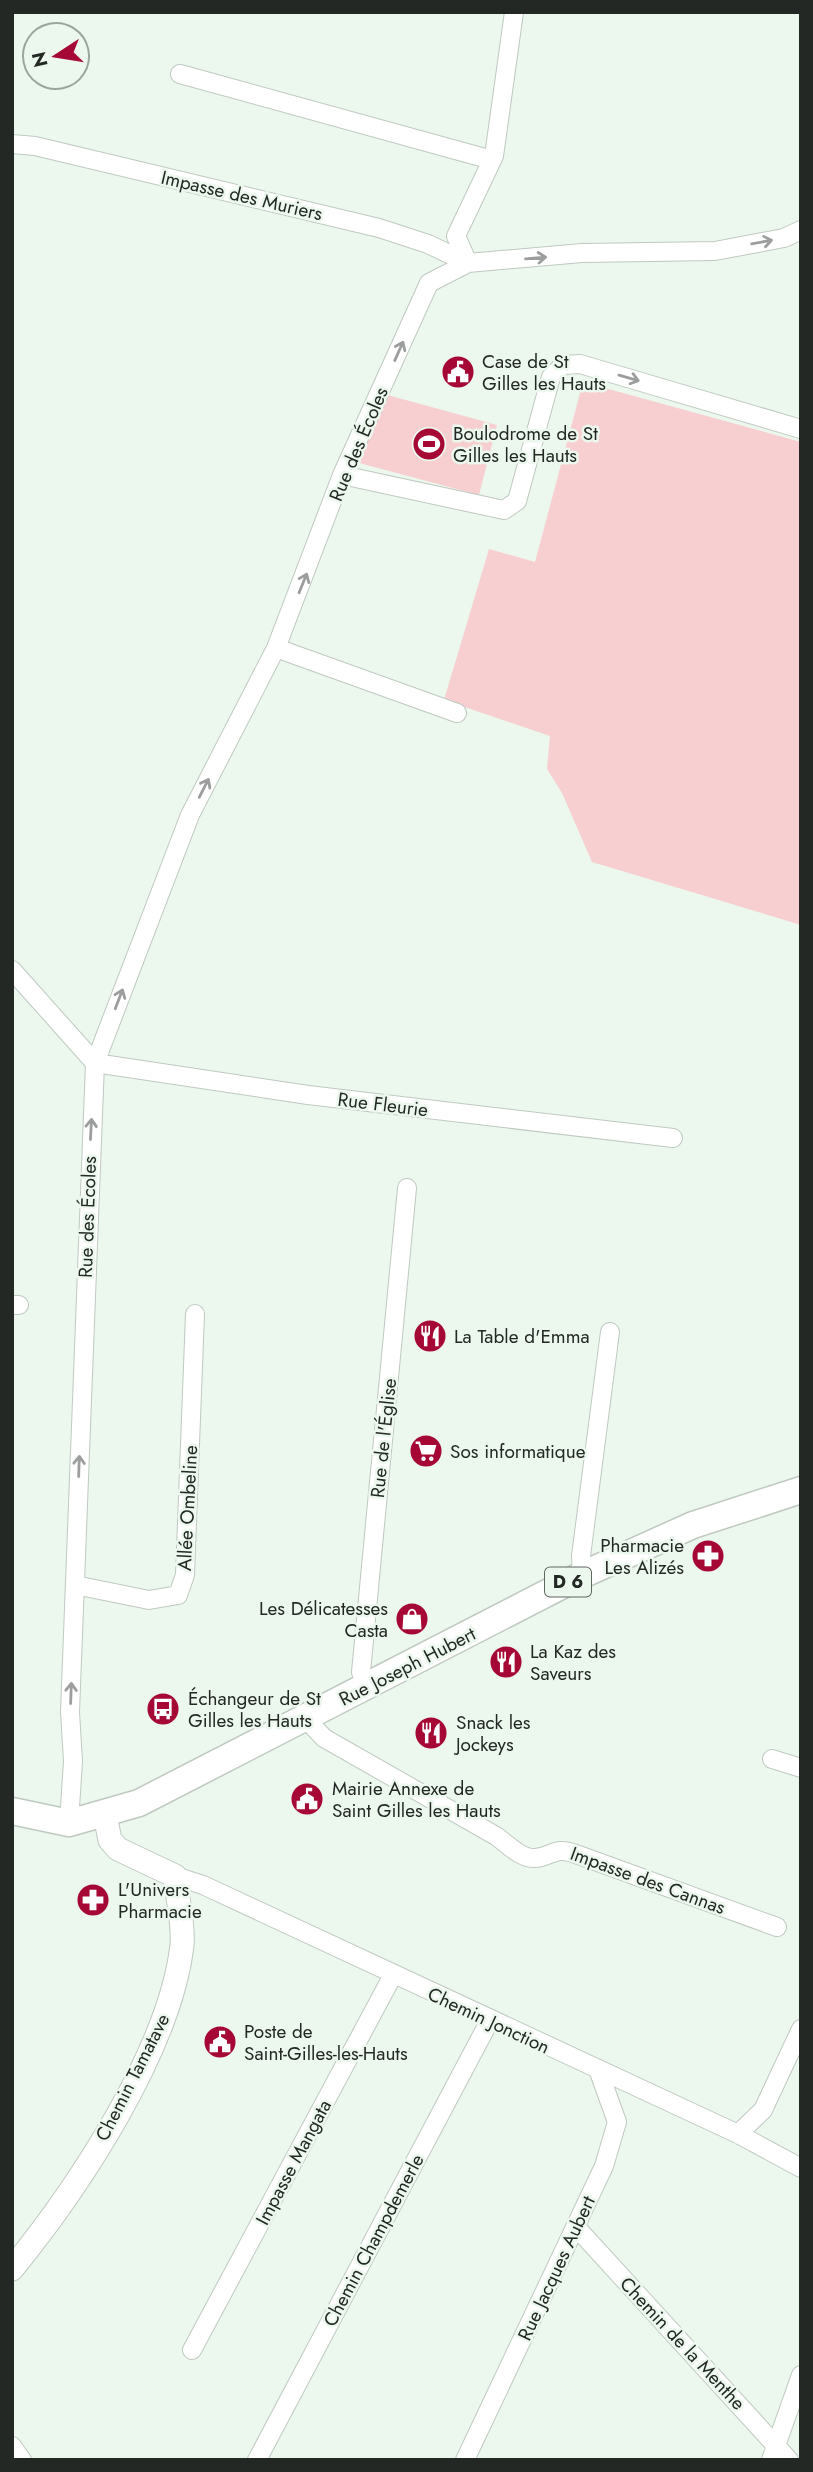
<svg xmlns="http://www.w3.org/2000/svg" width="813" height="2472" viewBox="0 0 813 2472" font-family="Jost,sans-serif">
	<rect width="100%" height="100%" fill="#ecf7ee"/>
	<path fill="#f7cfd0" d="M583,382L801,442V925L592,862L562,793L547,769L550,736L444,700L489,549L535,562Z
		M384,394L497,425L479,495L359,463Z"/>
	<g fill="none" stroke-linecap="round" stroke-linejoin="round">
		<defs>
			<path id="street" d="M180,74L492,160
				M12,144L35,146L379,228L428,244L468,263
				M468,263L456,236L494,156L514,12
				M342,475L504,510L517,501L551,377L563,365L580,364L801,429
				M276,648L457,713
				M12,970L95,1063
				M95,1063L308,1095L673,1138
				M12,1305H19
				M582,1575L581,1556L610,1332
				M75,1585L149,1600L178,1595L185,1575L195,1314
				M367,1688L361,1672L407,1188
				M306,1719L324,1738L496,1836C507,1844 521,1859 535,1858C552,1857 552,1847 573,1853L777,1927
				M772,1759L801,1768
				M69,1823L73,1761L70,1712L95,1063L190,815L276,648L342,475L429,283L468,263L582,253L715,251L784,238L801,230
				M175,1876L203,1885L738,2134L801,2168
				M738,2134L763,2110L801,2029
				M576,2227L789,2460
				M192,2350L393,1975
				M12,2446L22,2460
				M257,2460L490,2020
				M465,2460L604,2166L617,2122L599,2072
				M771,2460L801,2375"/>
			<path id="secondary" d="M12,2269C78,2188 170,2050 182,1945C184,1923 177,1898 175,1876L118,1849L110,1840L105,1815"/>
			<path id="primary" d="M12,1811L69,1823L139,1803L582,1575L693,1525L801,1490"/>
		</defs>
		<use href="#street" stroke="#bfc9c0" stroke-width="20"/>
		<use href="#secondary" stroke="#bfc9c0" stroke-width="25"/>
		<use href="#primary" stroke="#bfc9c0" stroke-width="29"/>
		<use href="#street" stroke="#fff" stroke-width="18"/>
		<use href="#secondary" stroke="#fff" stroke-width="23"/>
		<use href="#primary" stroke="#fff" stroke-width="26"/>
	</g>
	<defs><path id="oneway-shaft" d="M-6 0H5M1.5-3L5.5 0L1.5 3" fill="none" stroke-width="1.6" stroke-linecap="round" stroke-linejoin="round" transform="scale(1.75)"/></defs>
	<g stroke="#9c9e9d">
		<use href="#oneway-shaft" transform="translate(762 242) rotate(-10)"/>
		<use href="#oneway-shaft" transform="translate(536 258) rotate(-5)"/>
		<use href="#oneway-shaft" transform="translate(399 351) rotate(-66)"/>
		<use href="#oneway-shaft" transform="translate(629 378) rotate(16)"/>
		<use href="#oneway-shaft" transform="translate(303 583) rotate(-68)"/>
		<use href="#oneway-shaft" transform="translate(204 788) rotate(-63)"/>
		<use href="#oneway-shaft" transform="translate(119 999) rotate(-69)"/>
		<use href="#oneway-shaft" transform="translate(91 1129) rotate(-87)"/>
		<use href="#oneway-shaft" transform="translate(79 1466) rotate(-88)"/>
		<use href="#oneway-shaft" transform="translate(71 1693) rotate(-88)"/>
	</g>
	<defs>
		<symbol id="civic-disc" viewBox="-11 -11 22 22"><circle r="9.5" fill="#a50835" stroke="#ecf7ee"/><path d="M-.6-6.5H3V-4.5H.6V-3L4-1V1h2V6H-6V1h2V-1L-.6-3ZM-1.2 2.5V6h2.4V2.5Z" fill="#fff"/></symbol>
		<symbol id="stadium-disc" viewBox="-11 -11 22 22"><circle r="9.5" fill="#a50835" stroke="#ecf7ee"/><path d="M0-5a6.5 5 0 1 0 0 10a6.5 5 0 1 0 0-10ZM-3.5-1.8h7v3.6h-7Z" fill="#fff"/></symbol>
		<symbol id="restaurant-disc" viewBox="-11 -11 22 22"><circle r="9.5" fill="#a50835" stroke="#ecf7ee"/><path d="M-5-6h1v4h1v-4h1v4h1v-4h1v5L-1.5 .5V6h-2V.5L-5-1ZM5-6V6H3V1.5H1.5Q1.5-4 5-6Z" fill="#fff"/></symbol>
		<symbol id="supermarket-disc" viewBox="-11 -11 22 22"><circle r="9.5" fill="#a50835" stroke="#ecf7ee"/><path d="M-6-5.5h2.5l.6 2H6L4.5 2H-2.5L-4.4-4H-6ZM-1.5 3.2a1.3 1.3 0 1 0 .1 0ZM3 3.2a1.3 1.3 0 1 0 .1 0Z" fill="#fff"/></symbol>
		<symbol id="pharmacy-disc" viewBox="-11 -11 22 22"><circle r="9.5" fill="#a50835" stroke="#ecf7ee"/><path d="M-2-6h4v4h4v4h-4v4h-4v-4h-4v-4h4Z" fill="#fff"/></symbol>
		<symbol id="shop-disc" viewBox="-11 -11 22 22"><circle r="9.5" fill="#a50835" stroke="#ecf7ee"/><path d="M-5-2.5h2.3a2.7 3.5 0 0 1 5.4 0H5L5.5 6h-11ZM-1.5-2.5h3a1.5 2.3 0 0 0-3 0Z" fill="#fff"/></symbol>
		<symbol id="bus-disc" viewBox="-11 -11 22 22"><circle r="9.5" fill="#a50835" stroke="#ecf7ee"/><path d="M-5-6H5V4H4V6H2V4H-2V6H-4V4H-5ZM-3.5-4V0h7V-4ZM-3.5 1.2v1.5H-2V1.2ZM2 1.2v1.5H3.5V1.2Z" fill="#fff"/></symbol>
	</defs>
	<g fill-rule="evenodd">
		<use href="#civic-disc" x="439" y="353" width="38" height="38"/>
		<use href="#stadium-disc" x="410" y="425" width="38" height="38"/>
		<use href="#restaurant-disc" x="411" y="1317" width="38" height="38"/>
		<use href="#supermarket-disc" x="407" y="1432" width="38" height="38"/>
		<use href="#pharmacy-disc" x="689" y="1537" width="38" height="38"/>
		<use href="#shop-disc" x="393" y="1600" width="38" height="38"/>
		<use href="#restaurant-disc" x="487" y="1643" width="38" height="38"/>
		<use href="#bus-disc" x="144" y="1690" width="38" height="38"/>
		<use href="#restaurant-disc" x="412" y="1714" width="38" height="38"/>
		<use href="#civic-disc" x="288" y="1780" width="38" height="38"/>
		<use href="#pharmacy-disc" x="74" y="1881" width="38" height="38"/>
		<use href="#civic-disc" x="201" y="2023" width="38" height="38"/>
	</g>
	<g text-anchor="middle" stroke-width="5" stroke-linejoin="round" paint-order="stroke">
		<rect fill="#ecf7ee" stroke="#606661" stroke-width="2" x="545" y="1567.5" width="46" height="29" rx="5"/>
		<g font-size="18" font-weight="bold" fill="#242825">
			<text x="568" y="1588">D 6</text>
		</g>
		<g font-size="19" fill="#242825" stroke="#ecf7ee">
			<text transform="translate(242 195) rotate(13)" y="7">Impasse des Muriers</text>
			<text transform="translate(358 444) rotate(-67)" y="7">Rue des Écoles</text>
			<text transform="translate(383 1104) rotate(7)" y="7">Rue Fleurie</text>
			<text transform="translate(87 1217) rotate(-88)" y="7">Rue des Écoles</text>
			<text transform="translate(383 1438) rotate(-84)" y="7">Rue de l'Église</text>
			<text transform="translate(187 1508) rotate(-87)" y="7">Allée Ombeline</text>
			<text transform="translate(407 1666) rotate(-27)" y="7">Rue Joseph Hubert</text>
			<text transform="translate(648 1880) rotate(20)" y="7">Impasse des Cannas</text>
			<text transform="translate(489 2020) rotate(25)" y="7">Chemin Jonction</text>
			<text transform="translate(132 2077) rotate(-63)" y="7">Chemin Tamatave</text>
			<text transform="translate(293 2162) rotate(-62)" y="7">Impasse Mangata</text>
			<text transform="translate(373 2240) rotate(-62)" y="7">Chemin Champdemerle</text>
			<text transform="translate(556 2268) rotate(-65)" y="7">Rue Jacques Aubert</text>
			<text transform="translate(683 2343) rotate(47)" y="7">Chemin de la Menthe</text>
		</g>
		<g font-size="19" fill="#242825" stroke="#ecf7ee" text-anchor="start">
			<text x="482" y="368">Case de St<tspan x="482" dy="22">Gilles les Hauts</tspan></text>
			<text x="453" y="440">Boulodrome de St<tspan x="453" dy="22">Gilles les Hauts</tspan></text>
			<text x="454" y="1343">La Table d'Emma</text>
			<text x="450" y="1458">Sos informatique</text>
			<text x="684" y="1552" text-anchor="end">Pharmacie<tspan x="684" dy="22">Les Alizés</tspan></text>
			<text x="388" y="1615" text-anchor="end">Les Délicatesses<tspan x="388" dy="22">Casta</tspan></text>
			<text x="530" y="1658">La Kaz des<tspan x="530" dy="22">Saveurs</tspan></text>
			<text x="188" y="1705">Échangeur de St<tspan x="188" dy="22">Gilles les Hauts</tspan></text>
			<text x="456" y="1729">Snack les<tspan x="456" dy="22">Jockeys</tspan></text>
			<text x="332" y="1795">Mairie Annexe de<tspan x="332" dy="22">Saint Gilles les Hauts</tspan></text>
			<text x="118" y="1896">L'Univers<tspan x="118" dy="22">Pharmacie</tspan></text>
			<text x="244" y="2038">Poste de<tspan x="244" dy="22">Saint-Gilles-les-Hauts</tspan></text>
		</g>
	</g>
	<rect width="813" height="2472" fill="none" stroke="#242825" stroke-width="28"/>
	<g transform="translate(56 56) rotate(258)"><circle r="33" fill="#ecf7ee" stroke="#9ca49e" stroke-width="2"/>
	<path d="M0-5L12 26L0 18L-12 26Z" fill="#a50835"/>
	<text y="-10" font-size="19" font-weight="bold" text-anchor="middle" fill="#242825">N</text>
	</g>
</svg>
